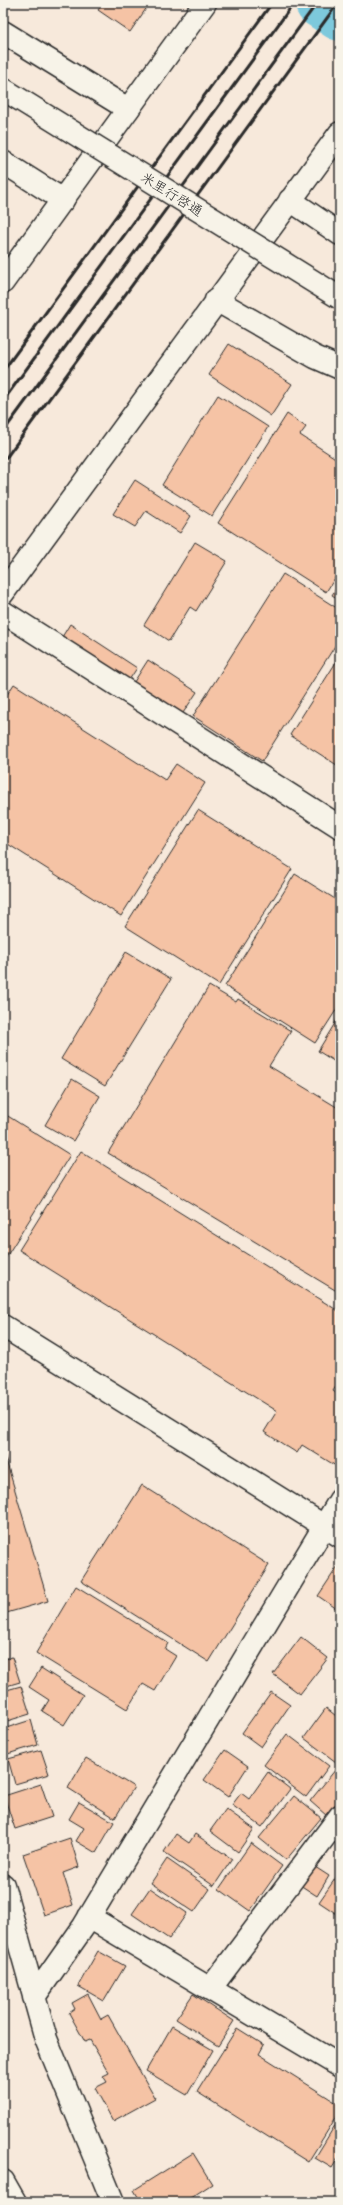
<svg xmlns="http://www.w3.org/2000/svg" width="343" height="2205" viewBox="0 0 343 2205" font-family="Pangolin,'Klee One',sans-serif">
	<rect width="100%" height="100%" fill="#f7e9db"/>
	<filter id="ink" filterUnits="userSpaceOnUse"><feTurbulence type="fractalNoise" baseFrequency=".025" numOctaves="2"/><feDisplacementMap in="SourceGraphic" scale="8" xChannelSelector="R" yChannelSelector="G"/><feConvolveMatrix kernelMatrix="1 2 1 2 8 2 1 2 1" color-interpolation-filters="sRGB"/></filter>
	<g filter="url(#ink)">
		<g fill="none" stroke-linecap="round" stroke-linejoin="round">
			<path stroke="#7dc9dc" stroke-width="50" d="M320,3L340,16"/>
		</g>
		<path fill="#f5c3a5" stroke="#2b2b2b" d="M103,3H150L130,32L98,10Z
			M229,344L292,384L271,416L209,375Z
			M218,395L268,427L212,516L162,485Z
			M287,414L306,427L300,435L340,461V570L326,592L218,523Z
			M135,480L191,516L180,533L146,511L135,527L113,514Z
			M195,542L227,561L196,611L190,607L169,641L144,625Z
			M283,574L340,610V638L262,761L193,716Z
			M340,582V600L332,595Z
			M70,624L137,668L129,680L62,637Z
			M340,656V767L290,735Z
			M148,660L197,692L181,716L132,685Z
			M14,684L165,780L176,764L205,783L121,916L3,841V701Z
			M198,810L292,869L219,985L125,926Z
			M295,874L340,902V1004L315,1043L225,986Z
			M126,952L171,979L105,1086L61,1059Z
			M209,986L236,1002L238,999L291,1031L269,1066L340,1109V1293L108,1153Z
			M340,1015V1065L318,1051Z
			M72,1079L100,1096L73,1141L45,1125Z
			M3,1113L70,1155L3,1262Z
			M81,1151L340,1312V1380L333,1391L340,1396V1460L336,1466L302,1445L297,1453L264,1432L277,1411L19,1250Z
			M3,1450L48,1601L3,1614Z
			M142,1485L269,1565L209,1662L81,1581Z
			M340,1563V1611L318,1596Z
			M76,1586L168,1643L165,1649L176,1656L155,1691L143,1684L127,1709L36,1653Z
			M301,1637L328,1658L300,1694L273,1674Z
			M12,1657L20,1682L3,1687V1660Z
			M41,1668L83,1695L64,1725L42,1711L49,1700L29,1687Z
			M21,1686L30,1714L4,1722L3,1691Z
			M271,1692L290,1705L261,1747L242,1733Z
			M326,1708L340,1719V1765L304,1738Z
			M31,1720L38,1745L4,1755L3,1729Z
			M287,1734L329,1766L306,1797L264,1765Z
			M41,1750L49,1774L15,1784L8,1759Z
			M225,1750L248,1766L228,1797L204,1780Z
			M86,1758L134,1787L115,1818L68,1788Z
			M336,1769L340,1772V1800L327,1816L310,1801Z
			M268,1772L290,1789L262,1827L232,1805L241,1793L249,1799Z
			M41,1784L52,1817L15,1829L4,1796Z
			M294,1796L321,1818L286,1860L259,1838Z
			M79,1802L114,1822L96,1853L76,1841L84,1828L69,1819Z
			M226,1809L254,1829L238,1852L210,1831Z
			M176,1834L189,1843L195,1834L232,1859L214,1886L164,1852Z
			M70,1838L79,1867L63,1873L73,1905L44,1915L23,1854Z
			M251,1843L282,1866L250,1911L219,1889Z
			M167,1859L210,1889L194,1912L151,1883Z
			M312,1865L329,1876L317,1896L300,1885Z
			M337,1876L340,1878V1916L319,1902Z
			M150,1888L187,1913L169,1939L132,1914Z
			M98,1951L125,1966L104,2001L78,1986Z
			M88,1994L101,2019L108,2015L155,2098L113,2121L95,2088L107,2082L103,2076L109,2073L90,2040L85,2042L69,2013L75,2009L72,2003Z
			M193,1994L234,2021L218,2046L176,2019Z
			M172,2026L213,2050L187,2095L146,2071Z
			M237,2028L264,2045L259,2054L340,2105V2111L308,2162L197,2092Z
			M340,2117V2155L332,2168L315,2158Z
			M193,2153L212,2184L184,2202H141L134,2190Z"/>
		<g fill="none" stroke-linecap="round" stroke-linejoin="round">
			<defs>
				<path id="minor" d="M3,32L128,109
					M3,162L63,200
					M290,200L340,234
					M216,300L315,357L340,368
					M3,593L340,133
					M3,612L340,827
					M3,1326L340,1536
					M3,1885L46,2039L113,2202
					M89,1917L340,2066
					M210,1989L340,1816
					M34,1997L84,1926L340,1500
					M3,2181L15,2202"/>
				<path id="tertiary" d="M3,282L205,3"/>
			</defs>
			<use href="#minor" stroke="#2b2b2b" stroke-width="25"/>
			<use href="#tertiary" stroke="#2b2b2b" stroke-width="25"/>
			<use href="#minor" stroke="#f7f3e8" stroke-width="22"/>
			<use href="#tertiary" stroke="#f7f3e8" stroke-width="22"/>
			<path stroke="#2b2b2b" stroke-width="3" d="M3,371L272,3
				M3,401L294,3
				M3,432L317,3
				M3,462L338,3"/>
			<defs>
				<path id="tertiary-bridge" d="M3,89L340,298"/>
			</defs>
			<use href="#tertiary-bridge" stroke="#2b2b2b" stroke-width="25" stroke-linecap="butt"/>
			<use href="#tertiary-bridge" stroke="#f7f3e8" stroke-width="22"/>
		</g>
	</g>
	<g text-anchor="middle" stroke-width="3" stroke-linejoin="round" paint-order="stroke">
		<g font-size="14" fill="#2b2b2b" stroke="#f7f3e8">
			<text transform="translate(172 194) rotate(32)" y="5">米里行啓通</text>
		</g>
	</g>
	<rect width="343" height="2205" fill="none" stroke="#f7f3e8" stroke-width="16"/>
	<rect x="8" y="8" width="327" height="2189" fill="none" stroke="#2b2b2b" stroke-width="1.5" filter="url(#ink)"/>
</svg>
